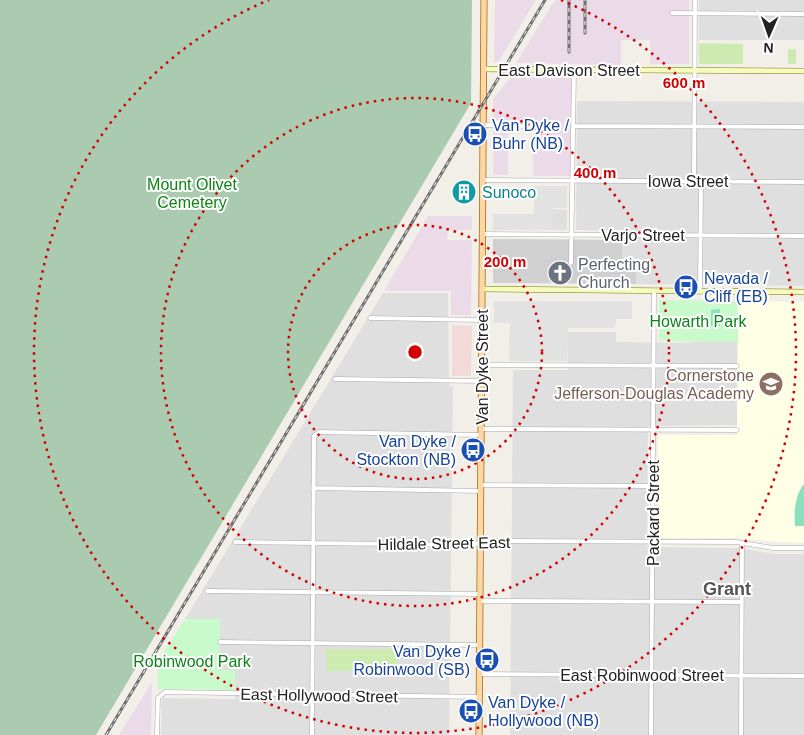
<svg xmlns="http://www.w3.org/2000/svg" width="804" height="735" viewBox="0 0 804 735" font-family="Arial,sans-serif">
	<rect width="100%" height="100%" fill="#f2efe9"/>
	<path fill="#e0dfdf" d="M699,0H804V40H699Z
		M577,101L804,102V286L636,284V261L621,260L622,231L576,230Z
		M553,209L567,210V230H553Z
		M383,293H448L449,385L453,386L449,735H161L162,698L235,699V671L219,670L220,619H185Z
		M567,332H616V342L689,343L690,341L738,342L737,425L648,426L647,547L737,548L775,554H804V735H510L513,370H568Z"/>
	<path fill="#f2dad9" d="M452,325L472,326L471,376H452Z"/>
	<path fill="#ebdbe8" d="M495,0H536L499,61L496,62H494Z
		M555,0H689V64H650V40H621V65L516,63Z
		M511,77H571V176H533V122L493,121V99Z
		M493,131H508V175H493Z
		M428,216H472V230H448L447,240H472L471,315H451V291H384Z
		M152,682L151,735H119Z"/>
	<path fill="#ffffe5" d="M738,301L804,302V543L780,542L736,538H657L658,435H737Z"/>
	<path fill="#d0d0d0" d="M493,239L622,240V260L636,261V284L493,283Z"/>
	<path fill="#cdebb0" d="M699,43L743,44V64H699Z
		M788,49H796V64H788Z
		M326,649H398V671H326Z"/>
	<path fill="#aacbaf" d="M0,0H472L471,103L96,735H0Z"/>
	<path fill="#c8facc" d="M659,300L738,301V342L659,341Z
		M185,619H220L219,670H235V690L158,689V661Z"/>
	<path fill="#88e0be" d="M720,309V326H711V310Z
		M804,484V526H795C794,511 795,495 804,484Z"/>
	<path fill="#e2e2e2" d="M534,186H567V208H553V230H493V214H534Z
		M494,301H632V319H616L615,328H568L567,361H509L510,323H494Z"/>
	<g fill="none" stroke-linecap="round" stroke-linejoin="round">
		<defs>
			<path id="street" d="M672,13L804,14
				M483,125L526,126
				M574,126L804,127
				M483,180L804,182
				M694,181L695,0
				M483,234L804,236
				M571,263L574,70
				M700,292L701,181
				M370,318L482,320
				M482,365L737,366
				M335,379L481,381
				M481,429L737,430
				M481,485L653,486
				M313,488L481,491
				M235,542L471,545L489,541L736,542L773,548H804
				M207,591L480,594
				M480,601L742,602
				M220,642L480,645
				M479,674L804,676
				M157,735L158,698L165,692L479,697
				M312,735L314,436L319,432L481,435
				M651,735L654,291
				M741,735L742,543"/>
			<path id="secondary" d="M484,69L804,71
				M482,289L804,292"/>
			<path id="primary" d="M479,735L484,0"/>
		</defs>
		<use href="#street" stroke="#a9a9a9" stroke-width="5"/>
		<use href="#secondary" stroke="#707d05" stroke-width="6"/>
		<use href="#primary" stroke="#a06b00" stroke-width="7"/>
		<use href="#street" stroke="#fff" stroke-width="4"/>
		<use href="#secondary" stroke="#f7fabf" stroke-width="5"/>
		<use href="#primary" stroke="#fcd6a4" stroke-width="5.5"/>
		<defs>
			<path id="rail" d="M585,33V0
				M569,52V0
				M106,735L545,0"/>
		</defs>
		<use href="#rail" stroke="#707070" stroke-width="3"/>
		<use href="#rail" stroke="#fff" stroke-width="1" stroke-dasharray="4" stroke-linecap="butt"/>
	</g>
	<g fill="none" stroke="#d40000" stroke-width="2.5" stroke-dasharray="2.5 5">
		<circle cx="415" cy="352" r="127"/>
		<circle cx="415" cy="352" r="254"/>
		<path d="M561 0A381 381 0 1 1 269 0"/>
	</g>
	<defs>
		<symbol id="bus-disc" viewBox="-11 -11 22 22"><circle r="9.5" fill="#1a4fb4" stroke="#fff"/><path d="M-5-6H5V4H4V6H2V4H-2V6H-4V4H-5ZM-3.5-4V0h7V-4ZM-3.5 1.2v1.5H-2V1.2ZM2 1.2v1.5H3.5V1.2Z" fill="#fff"/></symbol>
		<symbol id="building-disc" viewBox="-11 -11 22 22"><circle r="9.5" fill="#0f9aa8" stroke="#fff"/><path d="M-4-6H4V6H1V3H-1V6H-4ZM-2.5-4.3h1.7v1.8h-1.7ZM.8-4.3h1.7v1.8H.8ZM-2.5-1h1.7V.8h-1.7ZM.8-1h1.7V.8H.8Z" fill="#fff"/></symbol>
		<symbol id="church-disc" viewBox="-11 -11 22 22"><circle r="9.5" fill="#6b7280" stroke="#fff"/><path d="M-1.2-6h2.4v3.5h3.3v2.4h-3.3V6h-2.4V-.1h-3.3v-2.4h3.3Z" fill="#fff"/></symbol>
		<symbol id="school-disc" viewBox="-11 -11 22 22"><circle r="9.5" fill="#8d6e63" stroke="#fff"/><path d="M0-5L7-2L0 1L-7-2ZM-4 1L0 2.5L4 1V4Q0 6-4 4Z" fill="#fff"/></symbol>
	</defs>
	<g fill-rule="evenodd">
		<use href="#bus-disc" x="461" y="120" width="28" height="28"/>
		<use href="#building-disc" x="450" y="178" width="28" height="28"/>
		<use href="#church-disc" x="546" y="259" width="28" height="28"/>
		<use href="#bus-disc" x="672" y="273" width="28" height="28"/>
		<use href="#school-disc" x="757" y="370" width="28" height="28"/>
		<use href="#bus-disc" x="459" y="436" width="28" height="28"/>
		<use href="#bus-disc" x="473" y="646" width="28" height="28"/>
		<use href="#bus-disc" x="457" y="697" width="28" height="28"/>
	</g>
	<g text-anchor="middle" stroke-width="4" stroke-linejoin="round" paint-order="stroke">
		<g font-size="16" fill="#222" stroke="#fff">
			<text x="569" y="76">East Davison Street</text>
			<text x="688" y="187">Iowa Street</text>
			<text x="643" y="241">Varjo Street</text>
			<text transform="translate(482 367) rotate(-90)" y="6">Van Dyke Street</text>
			<text transform="translate(653 513) rotate(-90)" y="6">Packard Street</text>
			<text transform="translate(444 543) rotate(-1)" y="6">Hildale Street East</text>
			<text x="642" y="681">East Robinwood Street</text>
			<text transform="translate(319 695) rotate(1)" y="6">East Hollywood Street</text>
		</g>
		<g font-size="16" fill="#164399" stroke="#fff" text-anchor="start">
			<text x="492" y="131">Van Dyke /<tspan x="492" dy="18">Buhr (NB)</tspan></text>
			<text x="704" y="284">Nevada /<tspan x="704" dy="18">Cliff (EB)</tspan></text>
			<text x="456" y="447" text-anchor="end">Van Dyke /<tspan x="456" dy="18">Stockton (NB)</tspan></text>
			<text x="470" y="657" text-anchor="end">Van Dyke /<tspan x="470" dy="18">Robinwood (SB)</tspan></text>
			<text x="488" y="708">Van Dyke /<tspan x="488" dy="18">Hollywood (NB)</tspan></text>
		</g>
		<g font-size="16" fill="#0c8416" stroke="#fff">
			<text x="192" y="190">Mount Olivet<tspan x="192" dy="18">Cemetery</tspan></text>
			<text x="698" y="327">Howarth Park</text>
			<text x="192" y="667">Robinwood Park</text>
		</g>
		<g font-size="16" fill="#0d838f" stroke="#fff" text-anchor="start">
			<text x="482" y="198">Sunoco</text>
		</g>
		<g font-size="16" fill="#5b616d" stroke="#fff" text-anchor="start">
			<text x="578" y="270">Perfecting<tspan x="578" dy="18">Church</tspan></text>
		</g>
		<g font-size="16" fill="#785e54" stroke="#fff" text-anchor="end">
			<text x="754" y="381">Cornerstone<tspan x="754" dy="18">Jefferson-Douglas Academy</tspan></text>
		</g>
		<g font-size="18" font-weight="bold" fill="#555" stroke="#fff">
			<text x="727" y="595">Grant</text>
		</g>
	</g>
	<circle cx="415" cy="352" r="8" fill="#d40000" stroke="#fff" stroke-width="2.5"/>
	<g font-size="15" text-anchor="middle" font-weight="bold" fill="#d40000" stroke="#fff" stroke-width="4" stroke-linejoin="round" paint-order="stroke">
		<text x="684" y="88">600 m</text>
		<text x="595" y="178">400 m</text>
		<text x="505" y="267">200 m</text>
	</g>
	<g transform="translate(769 35) rotate(182)" stroke="#ffffff" stroke-width="4" paint-order="stroke">
	<path d="M0-4L9 19L0 12L-9 19Z" fill="#222222"/>
	<text y="-8" font-size="14" font-weight="bold" text-anchor="middle" fill="#222222">N</text>
	</g>
</svg>
